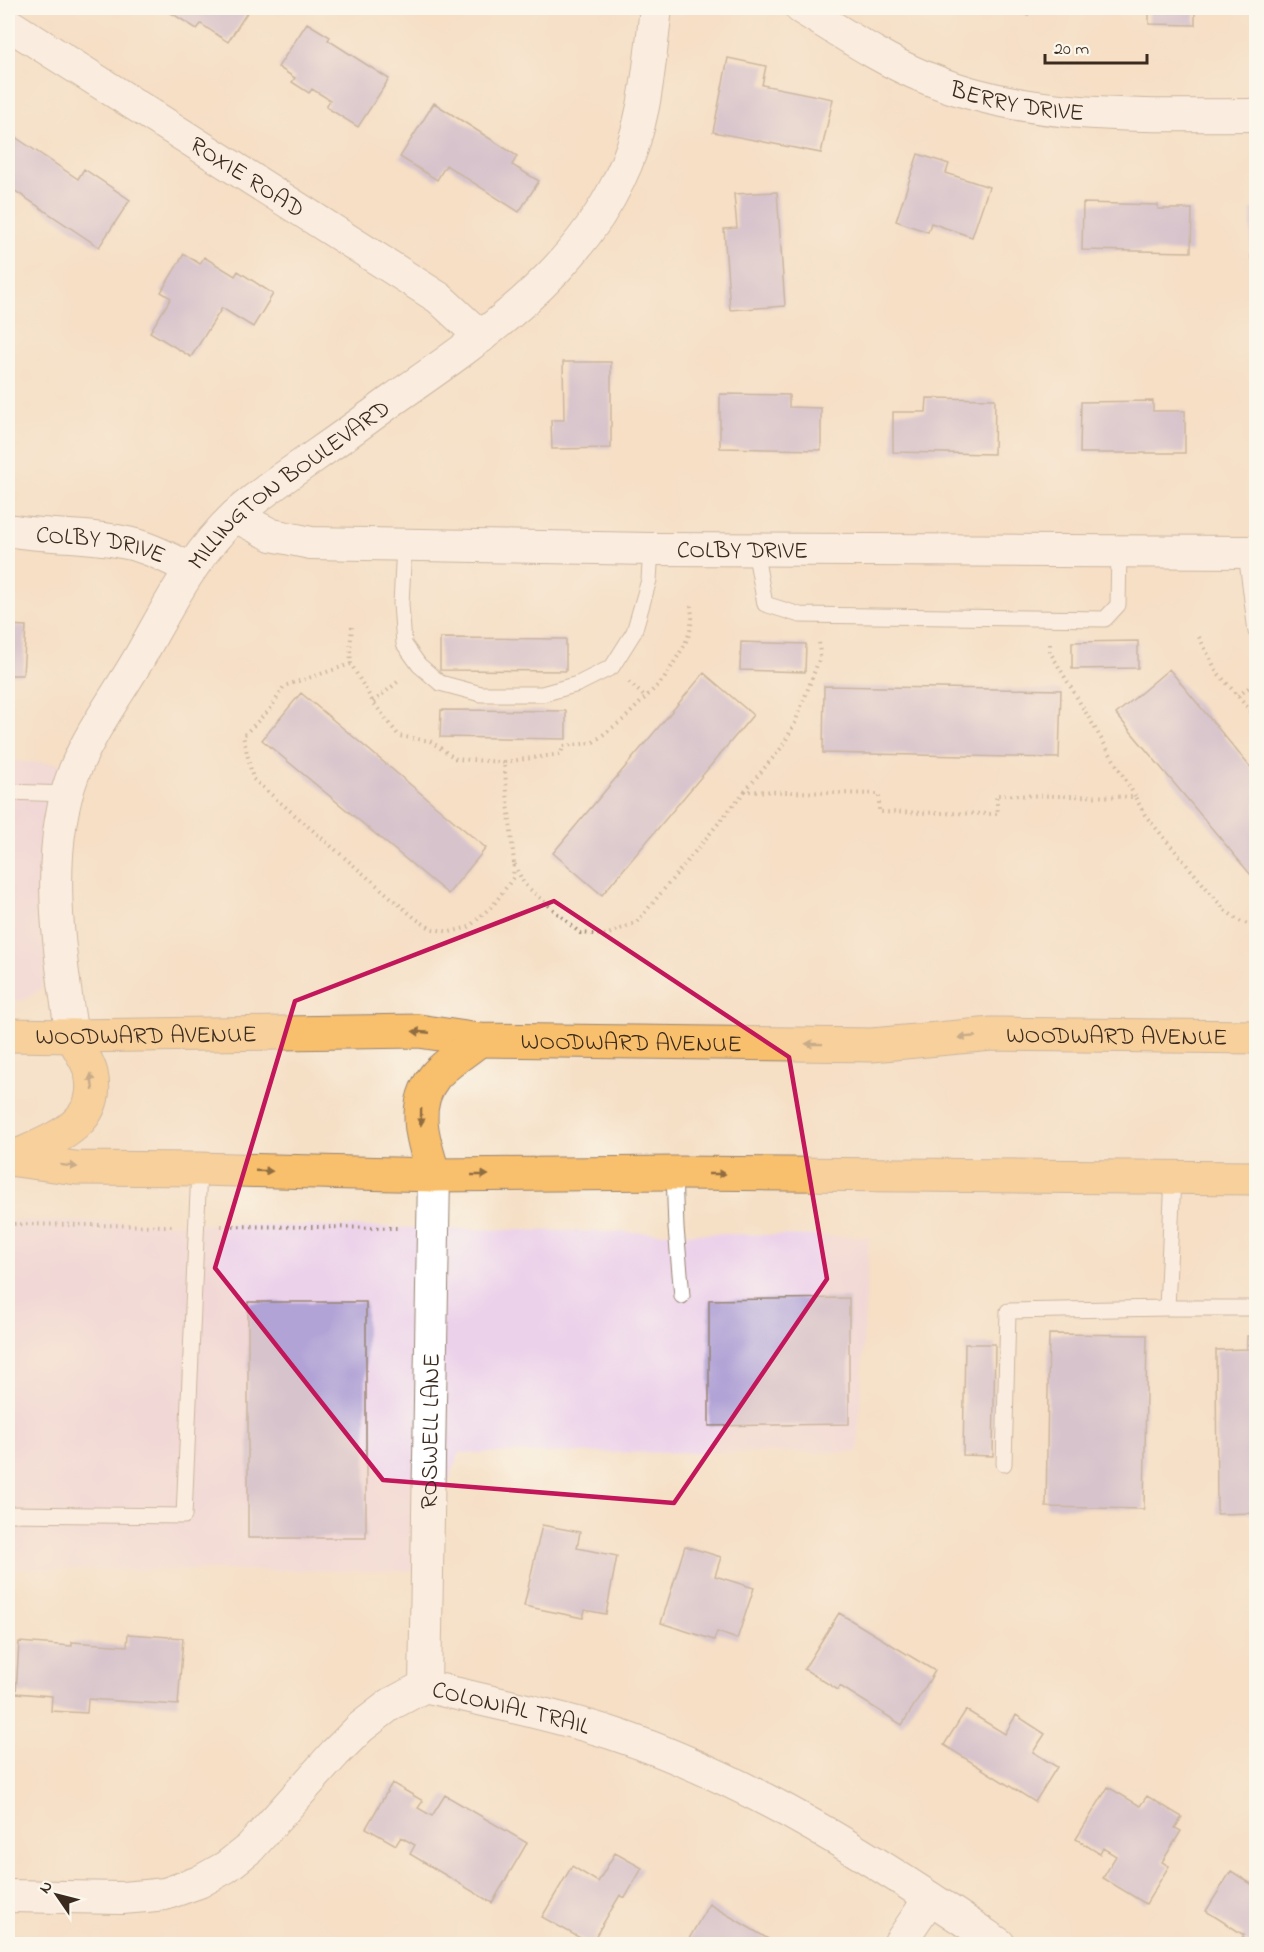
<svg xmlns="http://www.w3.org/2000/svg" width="1264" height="1952" viewBox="0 0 1264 1952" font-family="'Indie Flower',sans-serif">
	<rect width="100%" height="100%" fill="#fbf7ec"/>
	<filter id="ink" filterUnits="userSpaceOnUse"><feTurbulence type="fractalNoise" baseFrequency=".0167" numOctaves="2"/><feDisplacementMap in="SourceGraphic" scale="12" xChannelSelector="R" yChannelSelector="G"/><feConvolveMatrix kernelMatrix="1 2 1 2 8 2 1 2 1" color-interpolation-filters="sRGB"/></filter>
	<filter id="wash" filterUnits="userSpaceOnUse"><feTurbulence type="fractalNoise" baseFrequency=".008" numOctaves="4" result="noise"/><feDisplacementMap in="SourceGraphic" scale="24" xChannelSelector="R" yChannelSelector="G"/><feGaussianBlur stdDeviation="1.35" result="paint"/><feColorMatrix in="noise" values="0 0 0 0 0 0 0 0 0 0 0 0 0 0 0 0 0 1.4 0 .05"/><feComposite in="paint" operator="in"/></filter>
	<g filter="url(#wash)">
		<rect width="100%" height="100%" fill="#f5dfc5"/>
		<path fill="#ecd1ea" d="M8,761L64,764L47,969L41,989L23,1001H8Z
			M8,1220L869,1237L858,1452L459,1453L414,1571L8,1569Z"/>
		<g id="blocks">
			<path fill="#b1a3d6" d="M163,8H250L228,42L201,24L197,29Z
				M1008,8H1030L1028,15Z
				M1149,8H1195V25L1149,24Z
				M307,23L330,37L328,40L389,79L358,127L326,107L330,100L312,89L309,93L292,82L295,78L278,67Z
				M728,58L766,66L762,85L833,99L821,153L713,132Z
				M434,103L517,156L512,165L539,181L519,212L446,165L437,180L400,157Z
				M15,137L78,179L84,169L130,200L99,247L8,186V148Z
				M918,154L949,164L946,173L989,187L972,237L931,223L928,232L896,221Z
				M777,192L785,306L730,310L724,229L737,228L734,194Z
				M1083,203L1158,205V209H1192L1191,252L1082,250Z
				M1251,209H1256V259H1251Z
				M184,254L200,264L204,257L235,276L238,271L273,294L253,327L222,308L191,357L150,332L171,298L161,292Z
				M563,362H611V448L552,449L551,420H564Z
				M720,394L789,395V407L821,408V450L720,448Z
				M927,398L995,399L994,454L893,452V412H926Z
				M1153,401V411H1185V453H1080L1081,402Z
				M8,625L26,626L23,675H8Z
				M440,638L566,639V671L440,670Z
				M1138,641V668L1072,669V642Z
				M741,642L806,644L805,672L740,670Z
				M1169,669L1256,774V881L1116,714Z
				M704,673L753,715L602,895L553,853Z
				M824,686L1061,690L1059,758L823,753Z
				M301,693L486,848L448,894L262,740Z
				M441,710L566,711V739L440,737Z
				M849,1298V1424L709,1426V1300Z
				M248,1302H366V1538H248Z
				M1049,1334L1147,1335L1144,1509L1046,1507Z
				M1247,1336H1256V1513L1217,1514L1216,1350L1247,1349Z
				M965,1344H995L993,1456L963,1455Z
				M542,1525L580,1532L577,1548L617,1556L606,1614L585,1610L583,1618L524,1606Z
				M685,1546L721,1557L715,1576L754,1588L737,1639L717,1632L714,1640L661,1623Z
				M839,1613L935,1671L902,1725L840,1686L838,1690L804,1669Z
				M128,1634L183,1638L178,1705L88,1699L87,1713L51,1711L52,1696L16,1693L19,1642L72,1646V1642L127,1646Z
				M966,1710L1005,1734L1016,1715L1045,1734L1033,1752L1057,1767L1035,1802L944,1745Z
				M392,1783L423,1801L418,1808L432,1816L445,1795L527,1843L492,1903L410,1854L415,1845L401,1837L396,1845L366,1828Z
				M1108,1787L1140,1806L1147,1796L1182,1817L1175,1828L1181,1831L1162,1862L1169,1866L1146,1904L1103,1878L1116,1856L1103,1848L1100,1854L1076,1839Z
				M615,1853L642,1868L625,1898L620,1895L591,1944L542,1917L572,1866L598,1882Z
				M1231,1871L1256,1887V1944H1249L1241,1939L1244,1935L1206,1911Z
				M709,1904L770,1940L779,1944H686Z"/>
		</g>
	</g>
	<g filter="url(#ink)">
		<use href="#blocks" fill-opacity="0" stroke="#988472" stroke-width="1.5"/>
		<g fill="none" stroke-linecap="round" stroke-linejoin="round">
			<defs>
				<path id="service" d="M404,545L401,604L404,644L419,665L440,683L481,694H542L578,684L612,667L634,632L649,580L651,549
					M755,550L765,604L800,615L1105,619L1118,605L1119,551
					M1246,553L1256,632
					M8,792L67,794
					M674,1173L676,1228L682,1296
					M1173,1177L1167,1308H1256
					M1004,1464L1008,1311L1167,1308
					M8,1514L184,1516L199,1169"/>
				<g id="minor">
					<path id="s1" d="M801,8C841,32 880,59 924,77C1029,121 1145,115 1256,115"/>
					<path id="s2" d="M8,24L439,298L481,337"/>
					<path id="s3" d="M235,516L272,535L311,543L651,549L1256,552"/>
					<path id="s4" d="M8,530C45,537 84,534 122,542C147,546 168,558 191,569"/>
					<path id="s5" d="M72,1036C59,955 43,850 74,772C91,729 121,691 143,651C170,603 195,553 236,515C259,494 286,476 312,458C339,439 367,419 394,399C479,340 573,276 619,180C646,126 649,66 656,8"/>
					<path id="s6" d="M425,1686L434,1175"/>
					<path id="s7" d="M8,1896L122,1898L146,1896L165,1894L199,1882L226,1867L250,1848L335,1753L361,1727L391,1704L425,1686C488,1702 553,1714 614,1734C752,1780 880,1863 999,1944"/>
					<path d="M899,1944L930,1898"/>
				</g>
				<g id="primary">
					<path id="s8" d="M8,1035L72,1036L419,1031L479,1040L872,1045L992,1034L1256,1037"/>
					<path d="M8,1159L76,1168L199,1169L434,1175L674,1173L1256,1178"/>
					<path d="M11,1159C48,1141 103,1126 91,1073C88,1061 78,1047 72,1036"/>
					<path d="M434,1175C424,1142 410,1107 435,1076C444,1065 467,1050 479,1040"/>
				</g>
			</defs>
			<use href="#service" stroke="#988472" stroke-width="17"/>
			<use href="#minor" stroke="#988472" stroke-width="34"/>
			<use href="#primary" stroke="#988472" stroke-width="35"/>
			<path stroke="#988472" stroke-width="4" stroke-dasharray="1.5 4.5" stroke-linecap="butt" d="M1199,637L1217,672L1256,717
				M1050,644V652L1135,796
				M351,664L350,649L352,627
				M629,682L646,698
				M1238,696L1256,682
				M373,702L400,680
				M504,762L456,759L430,741L399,736L373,702L351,664L284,686L271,708L243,736L253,779L416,919L432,929L450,932L469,927L494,904L513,878L514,863L524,884L580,933L606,935L637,922L745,791L879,794V812L998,814L996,795L1135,797L1145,815L1224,909L1239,921L1256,927
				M745,791L782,747L795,723L820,657L819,639
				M514,863L504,762L561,754L563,746L592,743L624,719L664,679L684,646L690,632L692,618L691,603
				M8,1224L172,1226
				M221,1226L399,1228"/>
			<use href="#service" stroke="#fff" stroke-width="15"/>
			<use href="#minor" stroke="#fff" stroke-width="32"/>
			<use href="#primary" stroke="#f8bf6c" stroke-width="33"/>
		</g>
		<defs><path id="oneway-solid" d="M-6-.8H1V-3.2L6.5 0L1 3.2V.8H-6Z" transform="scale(1.5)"/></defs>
		<g fill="#906d41">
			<use href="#oneway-solid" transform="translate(421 1032) rotate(-175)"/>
			<use href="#oneway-solid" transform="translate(967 1037) rotate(175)"/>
			<use href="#oneway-solid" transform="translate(814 1044) rotate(-179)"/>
			<use href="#oneway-solid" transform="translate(92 1082) rotate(-97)"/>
			<use href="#oneway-solid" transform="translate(421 1117) rotate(91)"/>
			<use href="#oneway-solid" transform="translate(69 1166) rotate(7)"/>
			<use href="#oneway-solid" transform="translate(264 1171) rotate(2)"/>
			<use href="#oneway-solid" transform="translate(717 1174)"/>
			<use href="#oneway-solid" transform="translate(480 1175)"/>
		</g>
	</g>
	<path d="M0 0H1264V1952H0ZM554,901L789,1057L827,1279L674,1503L383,1480L215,1268L295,1001Z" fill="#f5dfc5" fill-opacity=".55" fill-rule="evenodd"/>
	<path fill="none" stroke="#c2185b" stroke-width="4.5" stroke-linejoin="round" d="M554,901L789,1057L827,1279L674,1503L383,1480L215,1268L295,1001Z"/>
	<g text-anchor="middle" stroke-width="4.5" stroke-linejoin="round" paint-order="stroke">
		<g font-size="24" fill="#3b2a1e" stroke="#fbf7ec">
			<text dy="8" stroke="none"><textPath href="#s1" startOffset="238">BERRY DRIVE</textPath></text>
			<text dy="8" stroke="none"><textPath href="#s2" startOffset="284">ROXIE ROAD</textPath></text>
			<text dy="8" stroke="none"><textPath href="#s5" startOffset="632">MILLINGTON BOULEVARD</textPath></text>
			<text dy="8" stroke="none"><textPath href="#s4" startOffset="94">COLBY DRIVE</textPath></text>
			<text dy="8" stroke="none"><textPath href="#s3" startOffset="513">COLBY DRIVE</textPath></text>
			<text dy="8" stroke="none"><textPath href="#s8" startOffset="138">WOODWARD AVENUE</textPath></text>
			<text dy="8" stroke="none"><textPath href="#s8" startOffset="1110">WOODWARD AVENUE</textPath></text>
			<text dy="8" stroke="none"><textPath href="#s8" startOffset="624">WOODWARD AVENUE</textPath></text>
			<text dy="8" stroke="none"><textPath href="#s6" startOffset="255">ROSWELL LANE</textPath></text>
			<text dy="8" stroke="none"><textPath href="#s7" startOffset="584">COLONIAL TRAIL</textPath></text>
		</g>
	</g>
	<rect width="1264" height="1952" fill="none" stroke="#fbf7ec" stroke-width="30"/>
	<g transform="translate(57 1895) rotate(305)" stroke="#fbf7ec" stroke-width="4.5" paint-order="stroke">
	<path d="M0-4.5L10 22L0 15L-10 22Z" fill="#3b2a1e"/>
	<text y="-9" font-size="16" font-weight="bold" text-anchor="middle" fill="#3b2a1e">N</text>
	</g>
	<path d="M1045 54v9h102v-9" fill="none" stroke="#3b2a1e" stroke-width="3"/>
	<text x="1054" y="54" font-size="18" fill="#3b2a1e" stroke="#fbf7ec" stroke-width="4.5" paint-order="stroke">20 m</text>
</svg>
